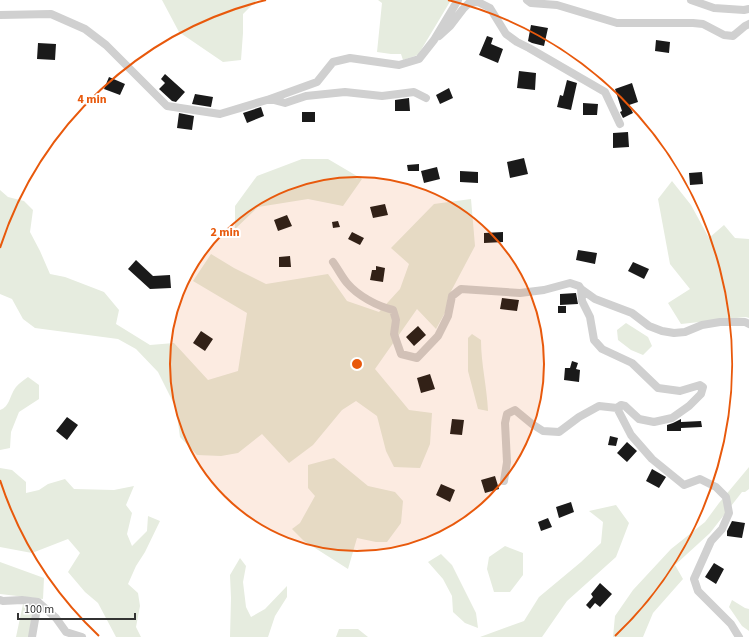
<svg xmlns="http://www.w3.org/2000/svg" width="749" height="637" viewBox="0 0 749 637" font-family="'Source Sans 3',sans-serif">
	<rect width="100%" height="100%" fill="#fff"/>
	<path fill="#e6ecdf" d="M162,0H257L243,14V33L241,60L223,62L179,32Z
		M378,0H451L418,55L403,60L401,54H391L377,52L382,3Z
		M302,159H328L362,179L343,206L308,199L258,207L235,229V206L257,176Z
		M672,181L691,205L709,238L724,225L735,238L749,239V318L746,317L681,324L668,303L690,289L670,264L658,199Z
		M0,190L8,197L24,201L33,210L30,232L40,251L50,274L65,277L104,292L119,310L116,324L150,345L174,343L208,380L238,371L247,313L193,281L211,254L234,268L266,284L328,274L347,301L379,312L400,289L409,264L391,248L434,204L471,199L475,246L448,297L446,311L436,329L417,309L375,369L409,410L432,413L430,444L420,468L394,467L386,451L377,416L356,401L342,410L313,445L289,463L262,434L238,453L221,456L197,455L180,437L176,408L158,372L136,349L118,339L35,328L23,319L12,299L0,294Z
		M626,323L648,337L652,346L643,355L631,350L618,340L617,330Z
		M472,334L481,340C481,364 487,387 488,411L478,409L468,371V338Z
		M28,377L39,385V399L19,412L11,432L10,448L0,450V410C10,407 10,394 16,387C19,383 24,380 28,377Z
		M334,458L368,486L395,492L403,501L401,523L387,542H376L357,538L348,569L304,541L292,529L300,523L315,496L308,488V465Z
		M749,467V489L745,492H742L710,533L675,565L683,579L653,613L643,637H613L615,616L633,590L671,549L705,522L719,503Z
		M0,468L12,470L26,482V493L39,490L48,484L65,479L74,489L114,490L134,486L126,505L132,513L127,534L132,546L147,531L148,516L160,521L145,552L136,566L128,584L138,593L140,606L136,627L141,637H116L98,603L85,592L68,572L80,553L68,539L32,553L0,547Z
		M616,505L629,523L616,557L567,601L542,637H480L524,621L539,597L581,562L601,543L603,522L589,511Z
		M505,546L523,553V575L510,592H494L487,569L489,557Z
		M441,554L452,565L476,613L478,628L465,623L453,612L452,596L443,579L428,562Z
		M240,558L246,566L243,582L246,607L251,617L265,609L287,586V597L275,616L268,637H230L231,598L230,575Z
		M0,562L44,578L43,599L0,594Z
		M732,600L745,608L749,609V631L742,626L729,607Z
		M23,604H33L29,637H16Z
		M339,629H358L368,637H336Z"/>
	<path fill="#1a1a1a" d="M531,25L548,28L544,46L532,43L528,41Z
		M487,36L493,38L491,44L503,49L498,63L479,55Z
		M656,40L670,42L669,53L655,51Z
		M38,43L56,44L55,60L37,59Z
		M519,71L536,73L535,90L517,88Z
		M165,74L185,92L176,102L172,101L159,89L165,83L161,79Z
		M109,77L125,84L120,95L104,89Z
		M567,80L577,83L571,110L557,107L560,95L563,96Z
		M632,83L638,102L629,105L633,113L623,118L620,112L622,111L615,89Z
		M449,88L453,98L440,104L436,95Z
		M195,94L213,97L211,107L192,104Z
		M409,98L410,111H395V100Z
		M583,103L598,104L597,115H583Z
		M261,107L264,116L247,123L243,113Z
		M302,112H315V122H302Z
		M179,113L194,116L192,130L177,128Z
		M628,132L629,147L613,148V133Z
		M524,158L528,174L510,178L507,162Z
		M419,164V171H408L407,165Z
		M437,167L440,179L424,183L421,171Z
		M460,171L478,172V183L460,182Z
		M702,172L703,184L690,185L689,173Z
		M385,204L388,215L373,218L370,207Z
		M287,215L292,226L278,231L274,220Z
		M338,221L340,227L333,228L332,222Z
		M352,232L364,238L360,245L348,239Z
		M503,232V242L484,243V233Z
		M578,250L597,253L595,264L576,260Z
		M290,256L291,267H279V257Z
		M136,260L153,276L170,275L171,288L150,289L128,269Z
		M633,262L649,269L644,279L628,271Z
		M376,266L385,268L383,282L370,280L372,270H376Z
		M576,293L578,304L560,305V294Z
		M502,298L519,300L517,311L500,309Z
		M558,306H566V313H558Z
		M418,326L426,335L414,346L406,337Z
		M201,331L213,339L205,351L193,343Z
		M572,361L578,363L576,369L580,370L579,382L564,380L565,368H570Z
		M430,374L435,389L421,393L417,378Z
		M67,417L78,425L67,440L56,431Z
		M452,419L464,420L462,435L450,434Z
		M681,419V422L701,421L702,427L681,428V431H667V425L673,423Z
		M610,436L618,438L616,446L608,445Z
		M627,442L637,451L627,462L617,453Z
		M652,469L666,477L659,488L646,481Z
		M495,476L499,489L485,493L481,480Z
		M441,484L455,490L450,502L436,495Z
		M571,502L574,512L559,518L556,507Z
		M548,518L552,527L541,531L538,522Z
		M732,521L745,523L742,538L727,536V531Z
		M714,563L724,569L716,584L705,577Z
		M600,583L612,594L600,607L595,603L590,609L586,605L593,597L591,594Z"/>
	<g fill="none" stroke-linecap="round" stroke-linejoin="round">
		<path stroke="#d0d0d0" stroke-width="8" d="M527,0L531,3L557,5L617,23H693L703,24L724,35L733,36L745,26L749,24
			M691,0L714,8L744,10L749,9
			M0,15L51,14L85,29L106,45L167,106L220,114L270,99L317,82L333,62L350,58L399,65L419,59L434,40L458,0
			M439,36L450,26L463,9L469,3L478,2L490,8L506,34L517,42L529,48L605,92L620,124
			M270,99L285,103L306,96L345,92L382,96L414,92L426,98
			M333,262C338,269 342,277 347,283C358,296 377,306 393,310L396,320L394,334L401,354L417,358L438,336L448,316L452,296L461,289L520,293L544,290L570,283L579,286L581,289L582,301L590,317L594,340L602,349L632,363L658,388L680,391L700,385L703,387L701,394L689,406L672,418L654,422L639,419L625,406L621,405L617,408L631,435L652,459L684,485L700,479L716,487L726,497L729,513L722,529L711,541L694,579L698,591L731,624L739,637
			M581,289L595,299L632,313L649,326L662,331L674,333L685,332L702,325L720,322H745L749,324
			M504,481L507,462L505,423L507,414L515,410L532,424L543,431L559,432L579,417L599,406L617,408
			M0,600L3,601L22,600L38,602L56,618L66,632L82,637
			M32,637L38,602"/>
	</g>
	<circle cx="357" cy="364" r="187" fill="#e8590c" fill-opacity=".12"/>
	<g fill="none" stroke="#e8590c" stroke-width="2">
		<circle cx="357" cy="364" r="187"/>
		<path d="M99 636A375 375 0 0 1 0 480M0 248A375 375 0 0 1 266 0M448 0A375 375 0 0 1 615 636"/>
	</g>
	<circle cx="357" cy="364" r="6" fill="#e8590c" stroke="#fff" stroke-width="2"/>
	<g font-size="12" text-anchor="middle" font-weight="bold" fill="#e8590c" stroke="#fff" stroke-width="4" stroke-linejoin="round" paint-order="stroke">
		<text x="92" y="103">4 min</text>
		<text x="225" y="236">2 min</text>
	</g>
	<path d="M18 613v6h117v-6" fill="none" stroke="#333333" stroke-width="2"/>
	<text x="24" y="613" font-size="12" fill="#333333" stroke="#ffffff" stroke-width="3" paint-order="stroke">100 m</text>
</svg>
